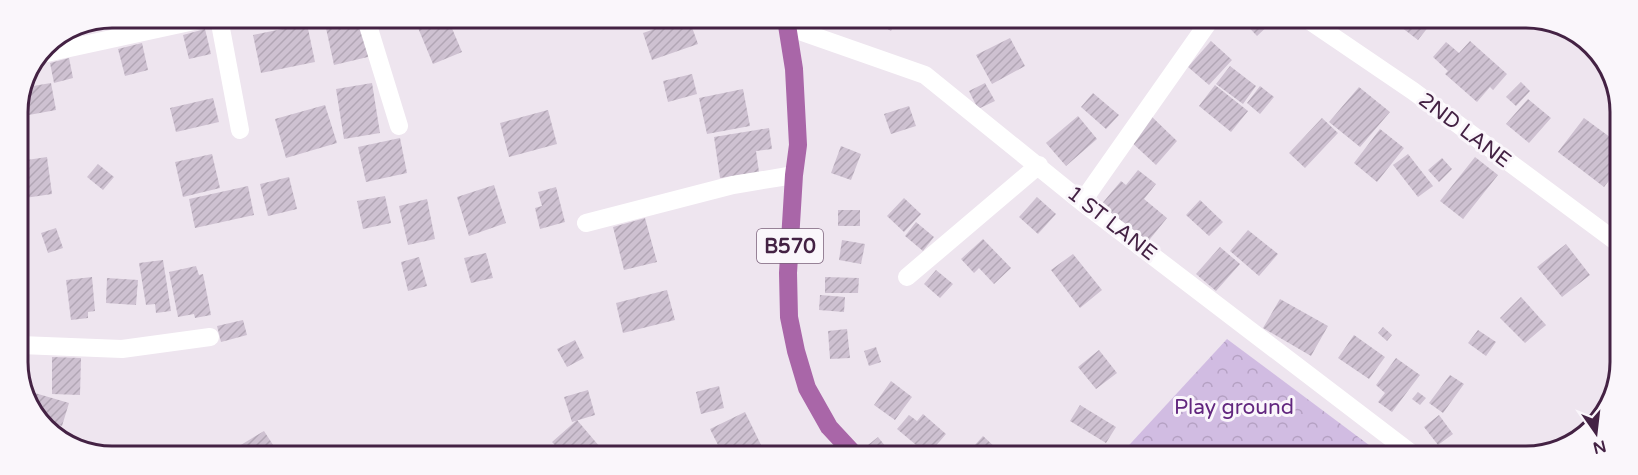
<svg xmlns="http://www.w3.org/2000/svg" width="1638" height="475" viewBox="0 0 1638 475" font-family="'Varela Round',sans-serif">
	<defs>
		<pattern id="forest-crowns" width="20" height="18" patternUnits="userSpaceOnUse" patternTransform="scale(1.5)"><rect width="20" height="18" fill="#d1bce2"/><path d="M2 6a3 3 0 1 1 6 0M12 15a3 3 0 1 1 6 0" fill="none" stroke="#b5a1c3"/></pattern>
		<pattern id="building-hatch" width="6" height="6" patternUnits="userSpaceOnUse" patternTransform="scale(1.5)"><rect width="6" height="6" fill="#cec1d1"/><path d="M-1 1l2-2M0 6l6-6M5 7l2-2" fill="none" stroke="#b2a6b5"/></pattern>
	</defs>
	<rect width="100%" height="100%" fill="#eee5ef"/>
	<path fill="url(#forest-crowns)" d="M1227,339L1385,457L1119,456Z"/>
	<path fill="url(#building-hatch)" d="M327,18L363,19L372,56L334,65L324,19Z
		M425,19H448L462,52L433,64L416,23Z
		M684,19H689L698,44L652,60L643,33Z
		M727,19H763L764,22L728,26Z
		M872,20H897L891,31Z
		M1242,20L1273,21L1257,36Z
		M1393,21H1433L1418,40Z
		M307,24L315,62L261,73L253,35Z
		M205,29L211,54L189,59L183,35Z
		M1010,38L1025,66L992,84L976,55Z
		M1211,41L1232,60L1209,85L1188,67Z
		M1470,41L1507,74L1493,90L1490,87L1477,102L1445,74L1448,71L1433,57L1446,42L1459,53Z
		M142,43L148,70L125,76L118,49Z
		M69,58L73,78L54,83L50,63Z
		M1230,66L1256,86L1243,104L1216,84Z
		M692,74L697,94L668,102L663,81Z
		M1521,82L1530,91L1516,106L1506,97Z
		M51,83L56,110L18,117V106L27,87Z
		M372,83L380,133L344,139L336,89Z
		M985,83L995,101L978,109L969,91Z
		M1215,85L1248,111L1231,132L1199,106Z
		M1260,86L1274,97L1260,114L1247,103Z
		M1359,87L1390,112L1360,147L1329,122Z
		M743,89L750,126L707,134L699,98Z
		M1093,93L1119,115L1106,129L1081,107Z
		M213,98L219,122L176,132L170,108Z
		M1528,99L1551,118L1529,143L1506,124Z
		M325,105L337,143L286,158L275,119Z
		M909,106L916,126L891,134L884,114Z
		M548,110L557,144L509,157L500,123Z
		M1150,115L1177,141L1156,165L1128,139Z
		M1078,116L1097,139L1066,166L1046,143Z
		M1322,118L1338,133L1305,168L1289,153Z
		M1584,118L1618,143V169L1604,187L1558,152Z
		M769,128L772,149L756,151L759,172L720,178L714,137Z
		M1380,129L1404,148L1377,182L1354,163Z
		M400,138L407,173L366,182L358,147Z
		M841,146L861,154L851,180L831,173Z
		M212,154L220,188L183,197L175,162Z
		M1408,154L1433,186L1418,197L1393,165Z
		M47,157L52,194L25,198L20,161Z
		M1475,157L1498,175L1463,219L1440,201Z
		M1442,158L1452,169L1439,182L1428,170Z
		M98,164L114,177L103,190L87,177Z
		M1138,170L1156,184L1144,199L1167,218L1146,244L1100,206L1121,181L1126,185Z
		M289,177L297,209L268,216L260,184Z
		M494,185L506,223L469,236L457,197Z
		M248,186L254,215L195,228L189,199Z
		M556,187L565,222L540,229L535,208L542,206L538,192Z
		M385,196L391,223L363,229L357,201Z
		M1037,197L1056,214L1038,234L1019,217Z
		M904,198L921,214L904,232L887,216Z
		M427,199L435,239L408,245L399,206Z
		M1200,200L1223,222L1209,236L1186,215Z
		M838,210H860V226H838Z
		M645,218L657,262L624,270L613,227Z
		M916,222L934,237L923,251L905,236Z
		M56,228L63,248L48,253L41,233Z
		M1248,230L1278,254L1259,276L1230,251Z
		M983,239L1011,268L994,284L979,268L974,273L961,259Z
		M842,240L865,244L861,264L839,260Z
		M1566,244L1590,275L1562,297L1537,267Z
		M1220,247L1240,264L1216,291L1196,274Z
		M486,253L493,278L471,283L464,258Z
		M1073,254L1102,290L1080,308L1051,270Z
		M419,257L427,286L408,291L401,262Z
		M163,260L171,311L156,313L155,304L146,305L139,263Z
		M196,266L199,275L203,274L211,315L195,318L194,314L178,317L169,272Z
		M936,270L953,284L940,298L924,284Z
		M92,277L95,311L88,312V318L71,320L66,280Z
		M825,277L859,278L858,293H825Z
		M107,278L138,280L136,305L106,303Z
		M667,290L675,320L623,333L616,303Z
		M820,295L845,297L844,312L819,310Z
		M1521,297L1546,325L1525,343L1500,318Z
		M1280,299L1328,326L1311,356L1263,328Z
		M243,320L247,335L221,342L217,326Z
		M1383,327L1392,335L1387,341L1378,333Z
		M847,329L850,358L830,359L828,331Z
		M1478,330L1496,342L1486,356L1468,343Z
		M1354,335L1385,357L1369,379L1338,358Z
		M575,340L584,358L567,367L557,349Z
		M876,347L881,362L869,366L864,351Z
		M1099,350L1117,373L1096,389L1078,367Z
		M52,357L81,358L80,395L52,394Z
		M1396,358L1420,375L1392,412L1378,402L1385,393L1376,385Z
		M1450,375L1464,384L1443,413L1429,403Z
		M891,381L912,397L895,420L874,405Z
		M719,386L724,408L701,414L696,392Z
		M588,390L595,415L572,422L564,397Z
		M28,391L69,403L62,426L40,419L27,395Z
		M1418,392L1426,398L1420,405L1412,399Z
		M1080,405L1116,427L1106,443L1070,421Z
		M745,412L762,447L745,455H723L710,429Z
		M923,414L946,434L928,455L897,429L909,415L917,421Z
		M1439,415L1453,434L1438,445L1424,427Z
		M577,420L594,440L607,455H564L552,442Z
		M264,431L279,454H226Z
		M983,436L997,449L991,456H965Z
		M878,437L890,452L885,456L876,455L868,445Z"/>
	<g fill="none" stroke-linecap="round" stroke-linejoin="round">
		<path stroke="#fff" stroke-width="18" d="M219,18L240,130
			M366,19L399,126
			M1310,21L1413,91L1618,243
			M788,27L925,75L1082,202L1416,457
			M42,54L208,18
			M1082,202L1210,20
			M586,223L733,185L794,175
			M907,277L1039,165
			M20,345L122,349L210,337"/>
		<path stroke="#a966a8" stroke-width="18" d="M786,19L794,69L798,145L794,175L788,273L789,317L796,351L807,388L829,427L855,455"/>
	</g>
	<g text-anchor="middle" stroke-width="6" stroke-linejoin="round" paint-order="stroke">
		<rect fill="#faf6fb" stroke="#7b627b" stroke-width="1.5" x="757" y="229" width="66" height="34" rx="4.5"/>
		<g font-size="20" font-weight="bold" fill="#424">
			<text x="790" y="253">B570</text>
		</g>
		<g font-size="21" fill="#424" stroke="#faf6fb">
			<text transform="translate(1465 130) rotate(37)" y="7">2ND LANE</text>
			<text transform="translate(1112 223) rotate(38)" y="7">1 ST LANE</text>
		</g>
		<g font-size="21" fill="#62277f" stroke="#faf6fb">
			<text x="1234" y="414">Play ground</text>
		</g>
	</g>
	<path d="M0 0H1638V475H0ZM112 28H1526A84 84 0 0 1 1610 112V362A84 84 0 0 1 1526 446H112A84 84 0 0 1 28 362V112A84 84 0 0 1 112 28Z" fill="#faf6fb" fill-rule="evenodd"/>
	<path fill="none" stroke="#424" stroke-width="3" d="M112 28H1526A84 84 0 0 1 1610 112V362A84 84 0 0 1 1526 446H112A84 84 0 0 1 28 362V112A84 84 0 0 1 112 28Z"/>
	<g transform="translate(1596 433) rotate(166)" stroke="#faf6fb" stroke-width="4.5" paint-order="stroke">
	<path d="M0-4.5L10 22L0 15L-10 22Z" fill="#442244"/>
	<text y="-9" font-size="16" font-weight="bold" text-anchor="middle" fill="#442244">N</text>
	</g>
</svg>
